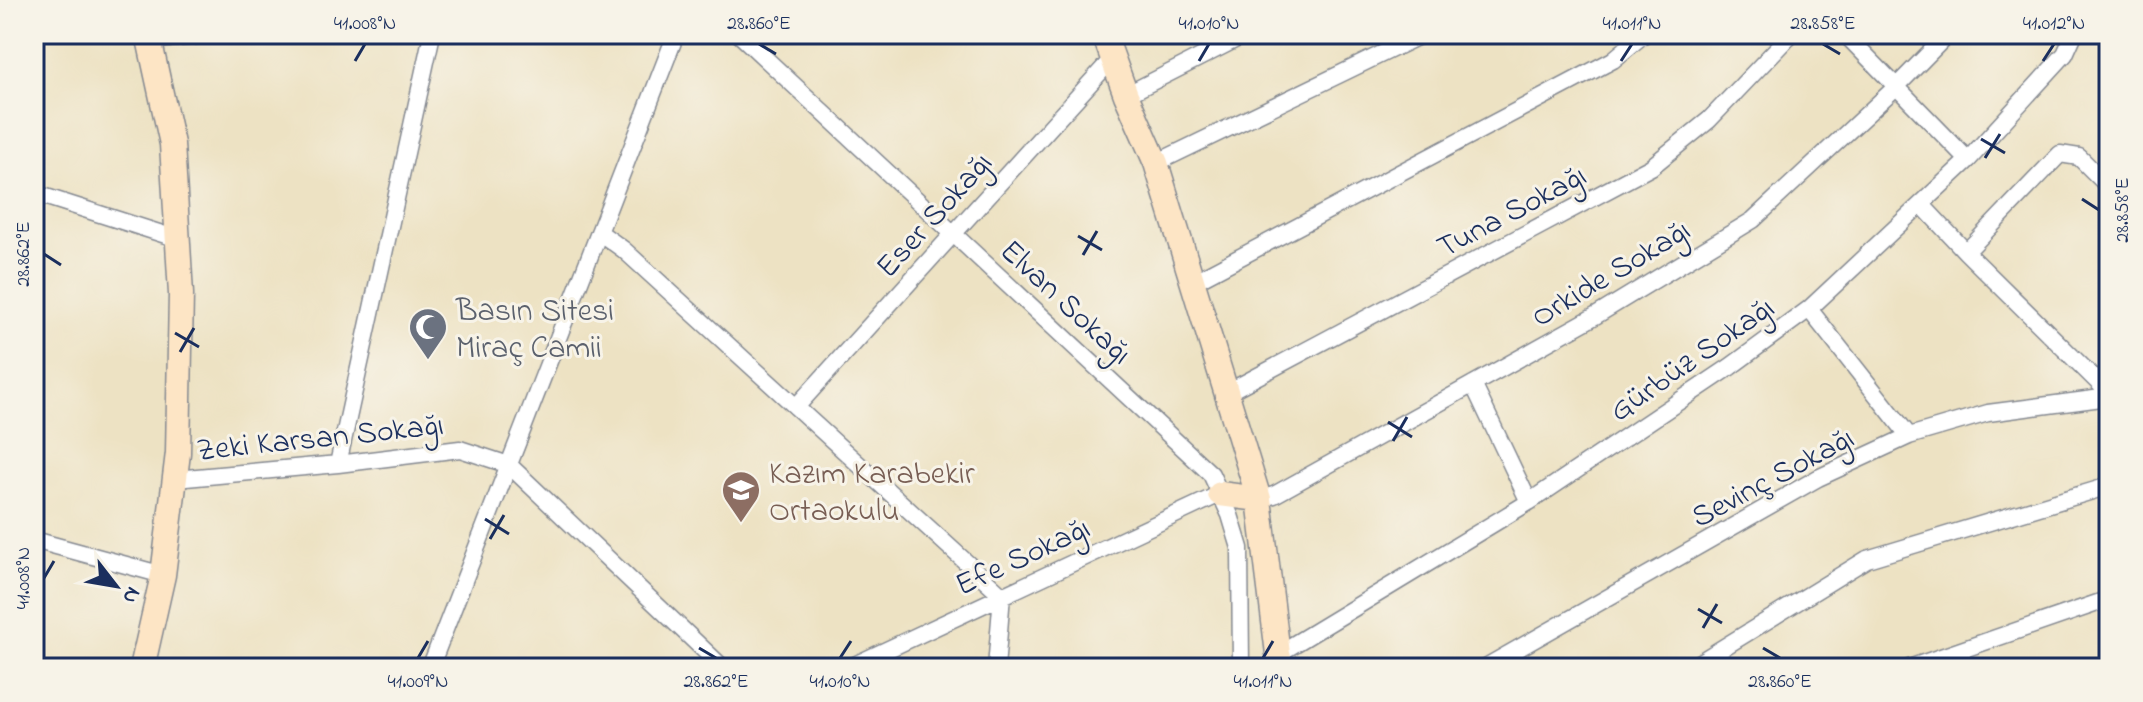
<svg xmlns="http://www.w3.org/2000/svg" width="2143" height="702" viewBox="0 0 2143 702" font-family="'Indie Flower',sans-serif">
	<rect width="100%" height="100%" fill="#f7f3e8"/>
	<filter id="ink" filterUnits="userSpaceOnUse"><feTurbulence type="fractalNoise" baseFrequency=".0125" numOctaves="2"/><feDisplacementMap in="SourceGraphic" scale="16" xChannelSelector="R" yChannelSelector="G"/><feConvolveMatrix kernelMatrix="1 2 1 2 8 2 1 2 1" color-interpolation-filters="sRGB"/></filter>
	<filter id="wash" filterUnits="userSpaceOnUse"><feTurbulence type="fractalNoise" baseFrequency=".006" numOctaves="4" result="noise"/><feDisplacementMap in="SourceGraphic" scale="32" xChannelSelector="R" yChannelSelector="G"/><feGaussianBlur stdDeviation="1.8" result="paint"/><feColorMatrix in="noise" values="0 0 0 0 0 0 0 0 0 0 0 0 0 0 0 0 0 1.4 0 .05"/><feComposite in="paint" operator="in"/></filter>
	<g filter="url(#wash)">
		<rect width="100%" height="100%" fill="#ede2c3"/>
	</g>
	<g filter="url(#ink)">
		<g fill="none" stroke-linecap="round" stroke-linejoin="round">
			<defs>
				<path id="minor" d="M739,34L1211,474L1230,515L1240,548L1241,668
					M1845,34L1968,160
					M150,41L211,34
					M1126,95L1246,34
					M1156,163L1423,34
					M34,193L178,239
					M1922,205L1966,252L2109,393
					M599,232L624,250L1002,595L996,668
					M1966,252L2060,154L2079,157L2109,187
					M1193,282L1613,60L1644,34
					M1809,309L1909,436
					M1473,384L1529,502
					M1226,393L1651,167L1709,120L1791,34
					M796,407L1112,59
					M338,464L432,34
					M175,479L338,464L460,449L509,465L723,668
					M1259,499L1274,495L1597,315L1753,220L1896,87L1948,34
					M34,540L163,575
					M1278,654L1529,502L1730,367L1809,309L1968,160L2065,54L2074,34
					M430,668L676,34
					M848,668L1220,494
					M1484,668L1818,478L1909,436L1988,413L2109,397
					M1690,668L1867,559L2109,486
					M1909,668L2109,599"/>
				<path id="secondary" d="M1104,34L1126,95L1156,163L1259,499L1278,654L1282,668
					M1220,494L1259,499
					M142,668L163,575L178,453L181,294L172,144L148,34"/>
			</defs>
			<use href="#minor" stroke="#848890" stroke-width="19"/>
			<use href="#secondary" stroke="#848890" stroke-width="27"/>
			<use href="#minor" stroke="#fff" stroke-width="16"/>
			<use href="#secondary" stroke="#fde5c5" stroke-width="24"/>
		</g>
	</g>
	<path fill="none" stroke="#1b2f5e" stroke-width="3" d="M759,44L776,54M1823,44L1840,54M355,61L365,44M1199,61L1209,44M1621,61L1632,44M2043,61L2054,44M1981,139L2005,153M1985,158L2000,134M2082,199L2099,210M1078,236L1102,250M44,254L61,265M1083,255L1097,231M175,333L199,347M180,352L194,328M1388,422L1412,437M1393,441L1407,417M485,519L509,534M490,539L504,515M44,578L54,561M1698,609L1722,623M1703,628L1717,604M699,648L716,658M1763,648L1780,658M418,658L428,641M840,658L851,641M1263,658L1273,641"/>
	<defs>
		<symbol id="mosque-pin" viewBox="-11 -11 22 30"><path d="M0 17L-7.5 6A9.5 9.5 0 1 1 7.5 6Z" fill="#6b7280" stroke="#f7f3e8"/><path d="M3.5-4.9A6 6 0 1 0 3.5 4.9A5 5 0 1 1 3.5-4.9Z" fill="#fff"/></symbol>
		<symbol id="school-pin" viewBox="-11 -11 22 30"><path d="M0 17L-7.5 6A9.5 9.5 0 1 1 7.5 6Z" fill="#8d6e63" stroke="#f7f3e8"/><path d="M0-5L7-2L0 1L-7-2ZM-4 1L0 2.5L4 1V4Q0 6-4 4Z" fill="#fff"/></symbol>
	</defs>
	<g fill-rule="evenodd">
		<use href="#mosque-pin" x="406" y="305" width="44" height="60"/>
		<use href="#school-pin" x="719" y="468" width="44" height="60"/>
	</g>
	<g text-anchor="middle" stroke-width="6" stroke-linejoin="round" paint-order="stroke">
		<g font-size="32" fill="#1b2f5e" stroke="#f7f3e8">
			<text transform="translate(1511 210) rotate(-28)" y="11">Tuna Sokağı</text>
			<text transform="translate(933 214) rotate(-48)" y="11">Eser Sokağı</text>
			<text transform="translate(1610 272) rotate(-31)" y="11">Orkide Sokağı</text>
			<text transform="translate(1067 301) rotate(43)" y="11">Elvan Sokağı</text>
			<text transform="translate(1691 358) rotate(-35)" y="11">Gürbüz Sokağı</text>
			<text transform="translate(320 436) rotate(-6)" y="11">Zeki Karsan Sokağı</text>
			<text transform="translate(1772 476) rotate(-28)" y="11">Sevinç Sokağı</text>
			<text transform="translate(1022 555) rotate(-25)" y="11">Efe Sokağı</text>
		</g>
		<g font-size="32" fill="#5b616d" stroke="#f7f3e8" text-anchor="start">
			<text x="456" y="320">Basın Sitesi<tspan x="456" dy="37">Miraç Camii</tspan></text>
		</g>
		<g font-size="32" fill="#785e54" stroke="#f7f3e8" text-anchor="start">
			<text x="769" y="483">Kazım Karabekir<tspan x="769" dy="37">Ortaokulu</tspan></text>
		</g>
	</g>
	<rect width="2143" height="702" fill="none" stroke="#f7f3e8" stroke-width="88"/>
	<g transform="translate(116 586) rotate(121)" stroke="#f7f3e8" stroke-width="6" paint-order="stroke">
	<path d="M0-6L14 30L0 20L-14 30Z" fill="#1b2f5e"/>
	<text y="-12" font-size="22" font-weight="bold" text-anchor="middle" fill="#1b2f5e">N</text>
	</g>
	<rect x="44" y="44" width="2055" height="614" fill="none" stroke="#1b2f5e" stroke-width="3"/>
	<g font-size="20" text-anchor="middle" fill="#1b2f5e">
		<text x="365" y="29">41.008°N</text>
		<text x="759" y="29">28.860°E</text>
		<text x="1209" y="29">41.010°N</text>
		<text x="1632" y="29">41.011°N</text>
		<text x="1823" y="29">28.858°E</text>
		<text x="2054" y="29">41.012°N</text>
		<text transform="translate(2121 210) rotate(-90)" y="7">28.858°E</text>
		<text transform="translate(22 254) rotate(-90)" y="7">28.862°E</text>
		<text transform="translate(22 578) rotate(-90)" y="7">41.008°N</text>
		<text x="418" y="687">41.009°N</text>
		<text x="716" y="687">28.862°E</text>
		<text x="840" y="687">41.010°N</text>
		<text x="1263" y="687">41.011°N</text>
		<text x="1780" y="687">28.860°E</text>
	</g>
</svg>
